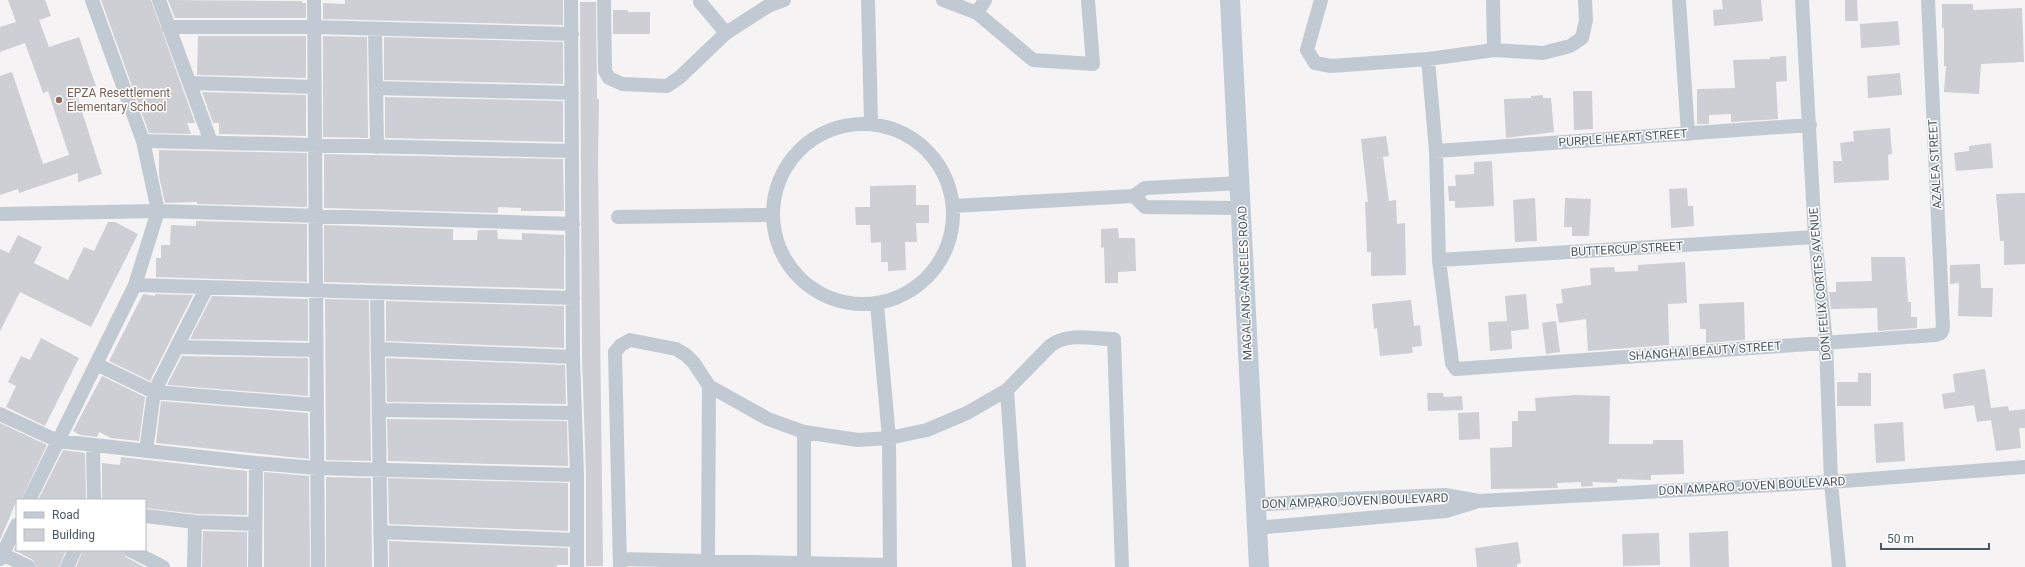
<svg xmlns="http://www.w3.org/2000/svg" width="2025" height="567" viewBox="0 0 2025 567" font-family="Roboto,sans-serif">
	<rect width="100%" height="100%" fill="#f5f3f3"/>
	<path fill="#cdcfd5" d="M8,0H45L51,16L39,20L49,47L79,37L96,86L76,93L102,174L78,182V173L19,193L18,189L0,195V76L12,72L43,164L69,155L48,91L43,93L25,43L0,52V27L16,22Z
		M101,0H151L195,123H187L191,134L149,133Z
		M168,0L302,1V3H306V18H175Z
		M345,0H563V25L323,19V3L345,4Z
		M1722,0H1761L1763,21L1714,26L1713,10L1723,9Z
		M1845,0H1857L1858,21H1845Z
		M580,2H596L597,99H599L598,164L603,566H586V475L582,357Z
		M1942,4H1973V10L2022,8L2024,62L1981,64L1979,94L1944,92L1946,66H1944V28H1942Z
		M613,10H628V12H650V34H613Z
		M1898,21L1900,45L1861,48L1860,24Z
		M198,36H306V78L197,75Z
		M323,36L367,37L368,138L323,137Z
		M384,37L563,42V84L384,80Z
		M1786,56L1787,81L1776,82L1778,119L1731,122V114L1709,115V124H1697V89L1735,88L1733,60L1770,59V57Z
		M1900,73L1902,95L1868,98L1867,76Z
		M1573,91H1592L1593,129L1574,130Z
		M202,92L306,95V136L219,134V123H213Z
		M1543,95V98H1551L1554,132L1506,138L1504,99L1531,98V96Z
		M385,97L563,101V142L385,138Z
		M1890,128L1892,154L1888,155L1889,180L1834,183L1833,161H1842L1840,143L1854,141L1853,131Z
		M1386,136L1389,156L1383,157L1389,201L1396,200L1397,224L1405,223L1406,275L1371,276V252H1367L1365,202H1368L1361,139Z
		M1991,143L1993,168L1956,171L1954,153L1969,151V146Z
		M159,150L307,153V207L197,204V202L165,203L159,176Z
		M324,154L563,159L564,211H521V208L498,207V213L324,208Z
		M1492,161L1494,206L1455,208V201H1449L1448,186H1456L1455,175L1474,174V162Z
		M916,185V205H929V223H916L917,242H905L906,270L888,271V262H881V242L871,243L870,225H856L855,207H870V186Z
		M1687,188L1688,206H1693L1694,226L1671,228L1669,189Z
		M2025,193V264L2004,265V241H2000L1996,194Z
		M1535,198L1537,241L1515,242L1513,200Z
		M1565,198L1591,199L1589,236H1572V227H1564Z
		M196,221L307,224V282L156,277V258H161V245H170L171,225L196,226Z
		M108,222H115L138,234L91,327L20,292L0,331V249L9,253L18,235L42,247L34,263L68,280L84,247L94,251Z
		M324,225L453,229V240H477L478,230H497L498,239L522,240V233L564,235V289L324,282Z
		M1118,228L1119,238H1135L1136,271L1118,272V283H1105L1104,247L1101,248V229Z
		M1871,257H1905L1908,302H1911V317H1917V328L1878,331L1877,308L1831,309L1829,292H1836V282L1872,281Z
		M1685,262L1687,303L1668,304L1669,345L1588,351L1586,319L1559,323L1556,304L1563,303L1561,289L1591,285L1590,268L1614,267L1615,272L1638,271V265Z
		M1980,264L1981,288H1993L1992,317L1958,316L1959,283L1950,284V265Z
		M143,294L155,296V294L193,295L150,381L109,361Z
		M1526,294L1529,329L1511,331L1512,349L1490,351L1488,322L1507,321L1505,296Z
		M212,296L308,299V341L190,339Z
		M325,299L369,300L371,461L326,460Z
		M1411,300L1414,326L1420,325L1422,346L1412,347L1413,353L1380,356L1377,328L1374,329L1372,304Z
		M386,301L564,306V348L386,341Z
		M1744,302L1745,340L1706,343V329H1700L1699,304Z
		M1556,321L1560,352L1546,354L1542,323Z
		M41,338L79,358L45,426L6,407L16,386L8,382L21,356L30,360Z
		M182,356L308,358V396L167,385Z
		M386,358L565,365L566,404L387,402Z
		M1985,369L1991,408L2008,406L2009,411L2025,409V428H2019L2021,448L1996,451L1991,420L1977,422L1974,405L1944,409L1942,394L1955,392L1953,374Z
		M1858,373H1871V406H1837V382H1858Z
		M102,376L145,397L139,441L111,438L99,432L97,437L80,435L73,431Z
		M1427,393H1443L1444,397L1462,396L1463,410L1428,411Z
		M1574,395L1610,396L1609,444H1653V440H1683L1684,474L1651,475V480L1617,479V483L1592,482L1593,486L1581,487V482L1557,483L1558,488L1491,489L1490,448L1512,447V421H1518V411H1536L1535,398Z
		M161,401L308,413L309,459L156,443Z
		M1479,412L1480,439L1459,440L1458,413Z
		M387,419L567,421L568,466L388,461Z
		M1903,422L1905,461L1876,463L1874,424Z
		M0,423L47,445L21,500H17L0,540Z
		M63,450L85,453L86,500H38Z
		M121,457L247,471V515L196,514L145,508V500H102V463L120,465Z
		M264,472L309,476L310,567H264Z
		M326,477L371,478L372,567H326Z
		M388,478L568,483V531L389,524Z
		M203,531L247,532V567H202Z
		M1728,531L1729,567H1690L1689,533Z
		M1659,533L1660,565L1623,566L1622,534Z
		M389,541L568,548V565H557V567H389Z
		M1518,542L1521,563L1517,564V567H1477L1475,548Z
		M17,544V550H66L59,567H37L33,560L14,550Z
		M83,550H122L126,557L144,567H76Z"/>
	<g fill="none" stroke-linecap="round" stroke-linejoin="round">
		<path stroke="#c1cad2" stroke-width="14" d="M159,0L211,142
			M314,0L318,567
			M571,0L573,357L577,475V567
			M604,0L605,71L609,78L622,84L667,86L680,77L726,33L768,6L784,0
			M868,0L871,122
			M943,0L977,13L1033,60L1093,64L1088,0
			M1321,0L1307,50L1315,63L1331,66L1428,59L1494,50L1543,53L1570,46L1582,38L1586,20L1585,0
			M1493,0L1494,50
			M1679,0L1688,134
			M1802,0L1815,237L1826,342L1831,482L1839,567
			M700,2L726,33
			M977,13L985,0
			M168,27H314L572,34
			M375,29L377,147
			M1428,59L1436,151L1439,260L1452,363L1456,369L1935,335L1941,333L1943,328L1928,0
			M190,83L315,87
			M376,88L572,93
			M773 214a90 90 0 1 1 180 0a90 90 0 1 1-180 0Z
			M143,141L572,151
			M1436,151L1810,125
			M1134,196L1145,207L1241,208
			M953,206L1134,196L1145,188L1241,183
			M0,214L158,211L573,224
			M618,217L771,215
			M1439,260L1815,237
			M135,285L573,298
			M377,293L381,567
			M877,304L889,438L890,567
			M178,347L316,350
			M379,349L573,357
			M96,364L154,392L316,405
			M1007,390L1019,567
			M379,410L575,413
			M0,414L58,441L256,463L316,468L577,475
			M93,445L94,500
			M146,451L154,392L207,287
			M29,500L135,285L158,211L143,141L92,0
			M1254,505L1345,499L1445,495L1479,501L1831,482L2025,467
			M145,516L195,522L254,524
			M1256,528L1446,511L1475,502
			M380,532L576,540
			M130,550L163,567
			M0,553L29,567
			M0,559L17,525
			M620,559L890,565
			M708,561L709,386
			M804,563V432
			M67,567L75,550
			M194,567L195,522
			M255,567L256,463
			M620,567L615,352L621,345L630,340L676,349L686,355L694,363L709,386L768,419L804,432L858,440L889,438L927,430L967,413L1007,390L1050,346C1067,332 1093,339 1114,339L1122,567"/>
		<path stroke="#c1cbd6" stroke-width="20" d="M1230,0L1259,567"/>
	</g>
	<circle fill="#8d6e63" stroke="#fff" stroke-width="1.5" cx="59" cy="100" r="4"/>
	<g text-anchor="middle" stroke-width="3" stroke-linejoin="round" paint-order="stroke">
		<g font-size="12" fill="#785e54" stroke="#fff" text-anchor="start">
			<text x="67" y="97">EPZA Resettlement<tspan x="67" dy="14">Elementary School</tspan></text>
		</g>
		<g font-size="12" fill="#4a5661" stroke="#fff">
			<text transform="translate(1623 138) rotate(-4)" y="4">PURPLE HEART STREET</text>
			<text transform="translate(1935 164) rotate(-93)" y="4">AZALEA STREET</text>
			<text transform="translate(1627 249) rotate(-3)" y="4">BUTTERCUP STREET</text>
			<text transform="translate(1245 283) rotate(-92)" y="4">MAGALANG-ANGELES ROAD</text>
			<text transform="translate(1820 284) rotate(-95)" y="4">DON FELIX CORTES AVENUE</text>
			<text transform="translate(1705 351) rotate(-4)" y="4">SHANGHAI BEAUTY STREET</text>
			<text transform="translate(1752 486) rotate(-3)" y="4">DON AMPARO JOVEN BOULEVARD</text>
			<text transform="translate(1355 501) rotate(-2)" y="4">DON AMPARO JOVEN BOULEVARD</text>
		</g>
	</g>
	<rect x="16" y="499" width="130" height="52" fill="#ffffff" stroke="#b7bbc0"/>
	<rect x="24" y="512" width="20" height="6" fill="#c1cbd6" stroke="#b7bbc0"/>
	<text x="52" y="519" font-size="12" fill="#4a5661">Road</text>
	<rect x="24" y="529" width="20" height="12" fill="#cdcfd5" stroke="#b7bbc0"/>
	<text x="52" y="539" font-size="12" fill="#4a5661">Building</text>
	<path d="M1881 543v6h108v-6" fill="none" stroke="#4a5661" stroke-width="2"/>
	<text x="1887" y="543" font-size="12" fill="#4a5661" stroke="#ffffff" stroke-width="3" paint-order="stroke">50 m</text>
</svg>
